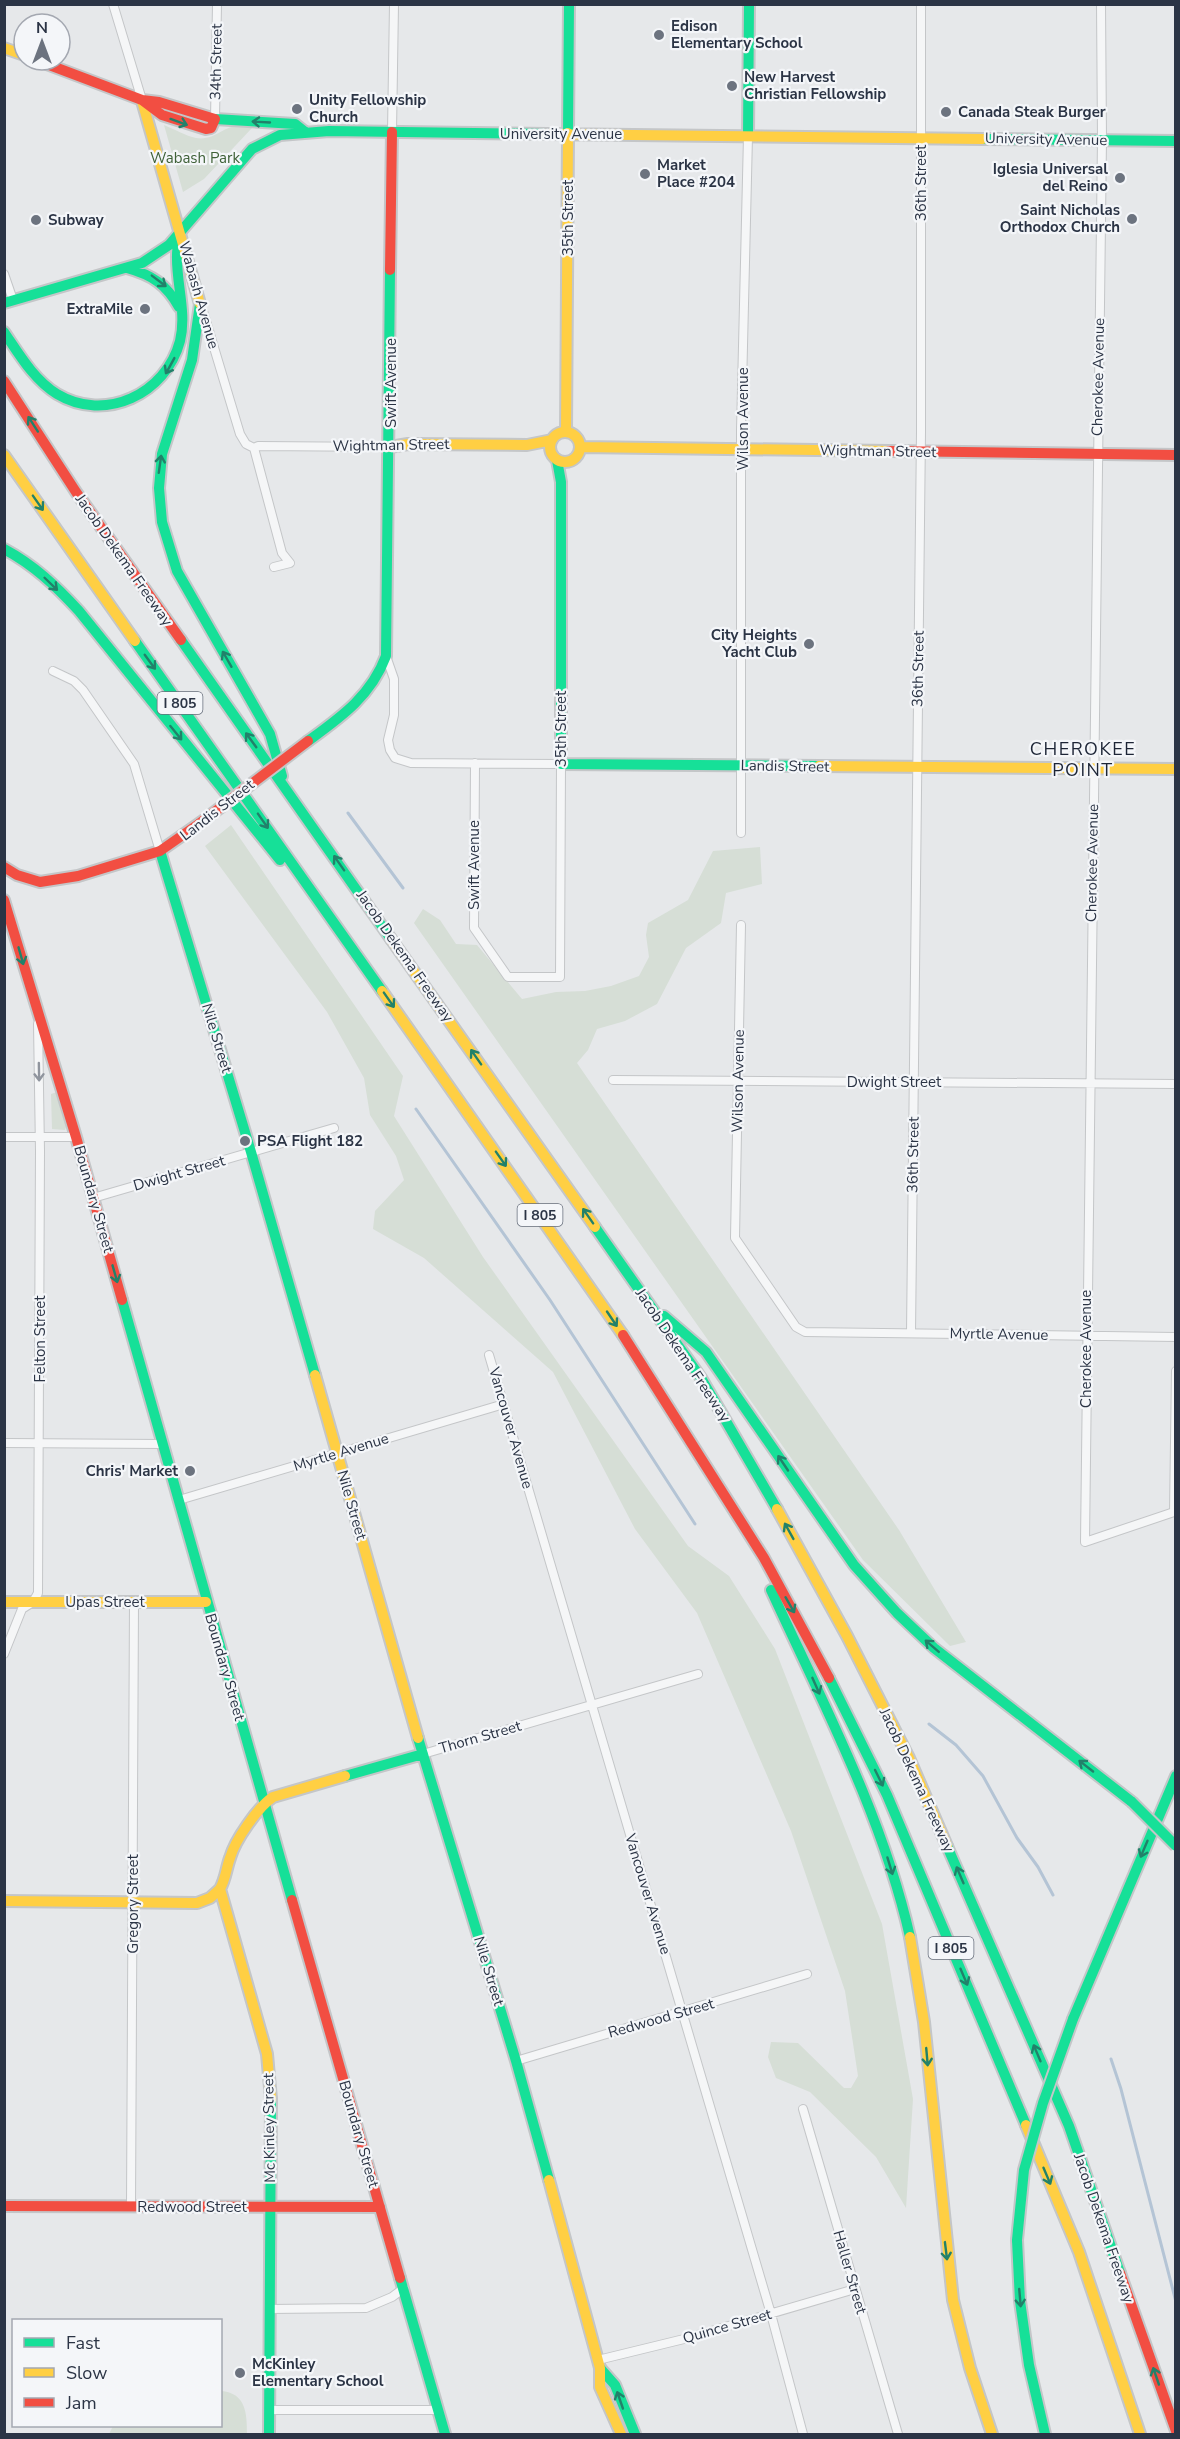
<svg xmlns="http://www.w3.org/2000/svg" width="1180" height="2439" viewBox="0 0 1180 2439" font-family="'Nunito Sans',sans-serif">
	<rect width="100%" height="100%" fill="#e6e8ea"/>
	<path fill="#d6ded6" d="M164,125C174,129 186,136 196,138C218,142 227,118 252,128L204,179L183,192Z
		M231,825L403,1076L394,1116L483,1257L688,1546L729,1576L775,1649L882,1924L913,2099L906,2208L876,2157L810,2092L776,2078L768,2057L771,2042L798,2043L844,2088H851L858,2076L845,1991L791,1831L697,1613L635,1529L553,1372L424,1258L373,1229L375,1211L404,1180L396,1156L370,1115L364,1078L327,1012L205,846Z
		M760,847L762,884L726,893L721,923L686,948L657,1004L625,1021L597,1029L588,1050L577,1063L899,1530L966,1642L950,1646L863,1560L414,923L423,909L440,920L456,944L477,945L522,999L556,992L585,991L611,986L639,976L649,957L646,935L648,923L688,900L713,851Z
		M57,1092L67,1124L65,1130L52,1129L51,1094Z
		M221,2391C246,2393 247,2413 247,2434H109L113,2426H220Z"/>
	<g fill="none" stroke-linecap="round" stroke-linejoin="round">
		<path stroke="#b4c4d5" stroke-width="3" d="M348,813L403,888
			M416,1109L550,1300L695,1524
			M929,1724L956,1745L983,1776L1017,1838L1038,1867L1053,1895
			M1111,2059L1121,2089L1176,2302"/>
		<defs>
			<path id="street" d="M113,4L142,100
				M1101,4L1102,139L1085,1542L1174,1512L1176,1371
				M215,119L217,4
				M392,132L394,4
				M4,274L13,300
				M203,311L240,434L246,444L254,448L282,553L290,563L274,567
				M254,448L258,446L390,447
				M386,656L394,679V715L388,740L390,750L395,758L411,763L561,764L560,977H508L474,928L475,763
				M53,671L74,681L83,690L134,764L160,851
				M741,833V430L748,136
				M741,925L735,1238L796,1327L805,1332L1176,1337
				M613,1080L1176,1084
				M4,1137H76
				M93,1198L334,1128
				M911,1333L921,432V4
				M489,1355L771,2314L803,2434
				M4,1443L163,1444
				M179,1500L504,1404
				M4,1654L22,1609L33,1602L38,1593L40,1151L38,1024
				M423,1754L698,1674
				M516,2061L807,1974
				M803,2109L898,2434
				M131,2207L134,1602
				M269,2309L366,2308L392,2297L404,2288
				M598,2360L684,2339L855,2289
				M269,2410H438"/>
			<path id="fast" d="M215,119L295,124L305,132
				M568,133L569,4
				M748,136L749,4
				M983,139L1176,141
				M127,268C152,275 166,284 179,307
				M4,303L142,263L169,245L252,149L280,135L329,131L547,134
				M200,304L192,360L162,454L159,488L162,522L177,571L270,734L282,776
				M4,332C19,354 34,380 57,394C105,423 166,394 180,341C187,313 176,283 177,255C177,247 179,240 180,232
				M557,460L561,482V764L819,766
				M4,549C34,565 56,586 79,611L280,860
				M181,640L391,939
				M135,641L382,991
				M308,741C341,717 371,696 386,656L390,270
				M160,851L251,1152L315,1375
				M595,1227L701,1378L777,1509
				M122,1300L292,1900
				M664,1316L706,1352L854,1565L897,1613L934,1648L1132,1802
				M771,1590C822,1701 883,1817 910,1937
				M829,1678L887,1795L1026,2125
				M418,1738L516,2061L549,2180
				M345,1776L423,1754
				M947,1846L1069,2126L1120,2273
				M1073,2019L1176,1776
				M1017,2240L1020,2301L1029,2365L1045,2434
				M400,2278L445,2434
				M600,2368L615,2385L635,2434
				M269,2434L271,2099"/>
			<path id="slow" d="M4,48L24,55
				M142,101L200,304
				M547,134L983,139
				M566,432L568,133
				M550 447a15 15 0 1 1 30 0a15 15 0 1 1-30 0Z
				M390,447L408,444L527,445L552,440
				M580,447L889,451
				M4,455L135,641
				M819,766L1176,769
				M391,939L595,1227
				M382,991L623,1335
				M315,1375L418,1738
				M777,1509L847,1636L909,1758L947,1846
				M4,1602H206
				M4,1901L197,1903L210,1898L220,1889
				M910,1937L924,2022L953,2300L970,2368L992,2434
				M271,2099L267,2054L220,1889C226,1878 226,1869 230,1858C235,1840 258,1807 273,1797L345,1776
				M1026,2125L1079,2252L1140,2434
				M549,2180L600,2368V2387L621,2434"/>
			<path id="jam" d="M36,60L142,100L162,115L206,129L211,128L215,119L159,102L142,100
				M390,270L392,132
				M4,381L76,492L181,640
				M889,451L1176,455
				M4,867L17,875L40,882L78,876L160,851L200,823
				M4,900L76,1137L122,1300
				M623,1335L764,1558L829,1678
				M292,1900L400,2278
				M4,2206L380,2207
				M1120,2273L1176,2431"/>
		</defs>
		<use href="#street" stroke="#c4c6c8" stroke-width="10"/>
		<use href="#fast" stroke="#c4c6c8" stroke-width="14"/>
		<use href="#slow" stroke="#c4c6c8" stroke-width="14"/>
		<use href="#jam" stroke="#c4c6c8" stroke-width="14"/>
		<use href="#street" stroke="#f5f6f7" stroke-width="8"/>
		<use href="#fast" stroke="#16e098" stroke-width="10"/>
		<use href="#slow" stroke="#ffcf43" stroke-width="10"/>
		<use href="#jam" stroke="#f24e42" stroke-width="10"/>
		<defs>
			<path id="fast-bridge" d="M1132,1802L1176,1846
				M1017,2240L1024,2170L1043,2103L1073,2019"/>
			<path id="jam-bridge" d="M200,823L308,741"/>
		</defs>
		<use href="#fast-bridge" stroke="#c4c6c8" stroke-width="14" stroke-linecap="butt"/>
		<use href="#jam-bridge" stroke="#c4c6c8" stroke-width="14" stroke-linecap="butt"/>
		<use href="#fast-bridge" stroke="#16e098" stroke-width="10"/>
		<use href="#jam-bridge" stroke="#f24e42" stroke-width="10"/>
	</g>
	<defs><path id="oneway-shaft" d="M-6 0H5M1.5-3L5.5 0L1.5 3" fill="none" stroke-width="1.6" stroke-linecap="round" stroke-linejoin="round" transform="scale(1.5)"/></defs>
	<g stroke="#22816a">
		<use href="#oneway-shaft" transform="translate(179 122) rotate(20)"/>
		<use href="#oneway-shaft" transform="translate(261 122) rotate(-177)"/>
		<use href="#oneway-shaft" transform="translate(159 281) rotate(37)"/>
		<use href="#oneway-shaft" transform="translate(170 366) rotate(119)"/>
		<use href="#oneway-shaft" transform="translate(33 424) rotate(-123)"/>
		<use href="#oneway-shaft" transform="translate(160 464) rotate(-82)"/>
		<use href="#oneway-shaft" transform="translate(38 503) rotate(55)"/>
		<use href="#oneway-shaft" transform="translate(51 584) rotate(44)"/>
		<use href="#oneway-shaft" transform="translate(227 659) rotate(-120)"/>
		<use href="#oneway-shaft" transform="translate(150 662) rotate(54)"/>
		<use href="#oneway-shaft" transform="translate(176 733) rotate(51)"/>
		<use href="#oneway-shaft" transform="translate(251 740) rotate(-126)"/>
		<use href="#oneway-shaft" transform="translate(263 821) rotate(55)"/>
		<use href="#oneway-shaft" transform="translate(339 863) rotate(-125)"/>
		<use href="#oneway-shaft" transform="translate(21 956) rotate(74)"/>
		<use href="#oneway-shaft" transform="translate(389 1000) rotate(55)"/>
		<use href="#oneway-shaft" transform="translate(476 1057) rotate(-125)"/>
		<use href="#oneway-shaft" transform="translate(501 1159) rotate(55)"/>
		<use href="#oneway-shaft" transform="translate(588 1216) rotate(-125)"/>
		<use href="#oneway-shaft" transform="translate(115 1274) rotate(74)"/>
		<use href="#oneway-shaft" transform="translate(612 1319) rotate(56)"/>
		<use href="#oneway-shaft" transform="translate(783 1463) rotate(-124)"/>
		<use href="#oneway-shaft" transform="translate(789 1531) rotate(-119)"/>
		<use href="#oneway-shaft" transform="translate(790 1605) rotate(60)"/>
		<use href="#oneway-shaft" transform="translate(932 1646) rotate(-139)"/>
		<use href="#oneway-shaft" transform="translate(816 1686) rotate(66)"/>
		<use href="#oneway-shaft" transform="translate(1086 1766) rotate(-142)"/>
		<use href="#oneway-shaft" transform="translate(879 1778) rotate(64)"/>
		<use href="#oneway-shaft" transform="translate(1144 1849) rotate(113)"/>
		<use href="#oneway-shaft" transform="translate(890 1866) rotate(73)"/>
		<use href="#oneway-shaft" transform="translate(960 1875) rotate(-113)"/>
		<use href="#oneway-shaft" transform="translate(964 1977) rotate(67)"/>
		<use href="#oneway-shaft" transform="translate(1037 2053) rotate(-113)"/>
		<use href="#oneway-shaft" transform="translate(927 2057) rotate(85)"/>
		<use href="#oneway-shaft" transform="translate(1047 2176) rotate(67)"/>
		<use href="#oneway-shaft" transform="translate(946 2251) rotate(83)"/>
		<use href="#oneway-shaft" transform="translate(1020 2298) rotate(85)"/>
		<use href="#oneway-shaft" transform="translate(1156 2376) rotate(-109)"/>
		<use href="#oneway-shaft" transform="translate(620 2400) rotate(-109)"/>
	</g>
	<use stroke="#90959e" href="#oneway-shaft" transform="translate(39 1072) rotate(89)"/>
	<g fill="#6c737f" stroke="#f4f6f9" stroke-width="2">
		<circle cx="659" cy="35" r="6"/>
		<circle cx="732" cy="86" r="6"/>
		<circle cx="297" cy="109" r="6"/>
		<circle cx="946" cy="112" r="6"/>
		<circle cx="645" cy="174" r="6"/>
		<circle cx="1120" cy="178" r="6"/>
		<circle cx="1132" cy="219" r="6"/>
		<circle cx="36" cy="220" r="6"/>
		<circle cx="145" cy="309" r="6"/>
		<circle cx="809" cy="644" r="6"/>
		<circle cx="245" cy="1141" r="6"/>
		<circle cx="190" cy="1471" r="6"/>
		<circle cx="240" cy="2373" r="6"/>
	</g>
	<g text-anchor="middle" stroke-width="4.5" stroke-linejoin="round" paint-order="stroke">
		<g fill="#f4f6f9" stroke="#676e7b" stroke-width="1.5">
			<rect x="157.5" y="692" width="45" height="22" rx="4.5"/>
			<rect x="517.5" y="1204" width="45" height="22" rx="4.5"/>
			<rect x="928.5" y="1937" width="45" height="22" rx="4.5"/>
		</g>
		<g font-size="14" font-weight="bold" fill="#2b3445">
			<text x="180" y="708">I 805</text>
			<text x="540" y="1220">I 805</text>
			<text x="951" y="1953">I 805</text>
		</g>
		<g font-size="15" font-weight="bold" fill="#2b3445" stroke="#f4f6f9" text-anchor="start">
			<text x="671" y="31">Edison<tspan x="671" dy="17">Elementary School</tspan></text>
			<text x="744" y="82">New Harvest<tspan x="744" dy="17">Christian Fellowship</tspan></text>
			<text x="309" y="105">Unity Fellowship<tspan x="309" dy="17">Church</tspan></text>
			<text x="958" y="117">Canada Steak Burger</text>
			<text x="657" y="170">Market<tspan x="657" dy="17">Place #204</tspan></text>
			<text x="1108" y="174" text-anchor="end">Iglesia Universal<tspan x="1108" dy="17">del Reino</tspan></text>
			<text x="1120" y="215" text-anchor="end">Saint Nicholas<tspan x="1120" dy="17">Orthodox Church</tspan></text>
			<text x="48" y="225">Subway</text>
			<text x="133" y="314" text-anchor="end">ExtraMile</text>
			<text x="797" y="640" text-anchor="end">City Heights<tspan x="797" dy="17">Yacht Club</tspan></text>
			<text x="257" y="1146">PSA Flight 182</text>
			<text x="178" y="1476" text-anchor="end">Chris' Market</text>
			<text x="252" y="2369">McKinley<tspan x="252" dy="17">Elementary School</tspan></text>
		</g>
		<g font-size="15" fill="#2b3445" stroke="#f4f6f9">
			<text transform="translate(216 62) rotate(-89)" y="5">34th Street</text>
			<text x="561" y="139">University Avenue</text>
			<text transform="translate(1046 139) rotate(1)" y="5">University Avenue</text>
			<text transform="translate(921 183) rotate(-90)" y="5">36th Street</text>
			<text transform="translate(568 218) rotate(-90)" y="5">35th Street</text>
			<text transform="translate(199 295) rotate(74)" y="5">Wabash Avenue</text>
			<text transform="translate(1098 377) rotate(-89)" y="5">Cherokee Avenue</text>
			<text transform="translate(391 383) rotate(-90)" y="5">Swift Avenue</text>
			<text transform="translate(743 419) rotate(-90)" y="5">Wilson Avenue</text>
			<text transform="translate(391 445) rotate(-1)" y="5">Wightman Street</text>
			<text transform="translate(878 451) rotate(1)" y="5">Wightman Street</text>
			<text transform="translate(124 560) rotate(55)" y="5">Jacob Dekema Freeway</text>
			<text transform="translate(918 669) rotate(-89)" y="5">36th Street</text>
			<text transform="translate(561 729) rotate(-90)" y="5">35th Street</text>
			<text transform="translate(785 766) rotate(1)" y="5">Landis Street</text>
			<text transform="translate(217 810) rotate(-38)" y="5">Landis Street</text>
			<text transform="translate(1092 863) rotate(-89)" y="5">Cherokee Avenue</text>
			<text transform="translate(474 865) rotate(-90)" y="5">Swift Avenue</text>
			<text transform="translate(405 956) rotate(55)" y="5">Jacob Dekema Freeway</text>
			<text transform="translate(217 1038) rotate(73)" y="5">Nile Street</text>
			<text transform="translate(738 1081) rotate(-89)" y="5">Wilson Avenue</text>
			<text x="894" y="1087">Dwight Street</text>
			<text transform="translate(913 1155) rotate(-89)" y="5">36th Street</text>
			<text transform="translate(179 1173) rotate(-16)" y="5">Dwight Street</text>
			<text transform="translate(94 1199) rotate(74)" y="5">Boundary Street</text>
			<text transform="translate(999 1334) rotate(1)" y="5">Myrtle Avenue</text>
			<text transform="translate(40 1339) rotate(-90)" y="5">Felton Street</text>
			<text transform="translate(1086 1349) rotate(-90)" y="5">Cherokee Avenue</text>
			<text transform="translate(683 1355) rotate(56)" y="5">Jacob Dekema Freeway</text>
			<text transform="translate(511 1428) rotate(74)" y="5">Vancouver Avenue</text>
			<text transform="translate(341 1452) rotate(-17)" y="5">Myrtle Avenue</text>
			<text transform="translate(352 1505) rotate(74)" y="5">Nile Street</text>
			<text x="105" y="1607">Upas Street</text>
			<text transform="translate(225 1667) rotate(74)" y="5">Boundary Street</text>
			<text transform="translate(480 1737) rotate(-16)" y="5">Thorn Street</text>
			<text transform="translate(917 1780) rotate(65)" y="5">Jacob Dekema Freeway</text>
			<text transform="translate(648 1894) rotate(73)" y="5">Vancouver Avenue</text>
			<text transform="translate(133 1904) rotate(-90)" y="5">Gregory Street</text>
			<text transform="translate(489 1971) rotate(73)" y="5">Nile Street</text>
			<text transform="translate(661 2018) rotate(-16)" y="5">Redwood Street</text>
			<text transform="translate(269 2128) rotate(-91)" y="5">Mc Kinley Street</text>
			<text transform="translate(359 2134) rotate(74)" y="5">Boundary Street</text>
			<text x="192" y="2212">Redwood Street</text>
			<text transform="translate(1104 2228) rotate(71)" y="5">Jacob Dekema Freeway</text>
			<text transform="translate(850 2272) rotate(74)" y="5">Haller Street</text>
			<text transform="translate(727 2326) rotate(-16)" y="5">Quince Street</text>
		</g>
		<g font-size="15" fill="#3f6138" stroke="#f4f6f9">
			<text x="195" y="163">Wabash Park</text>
		</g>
		<g font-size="18" letter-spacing="1.5" fill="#1d2536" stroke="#f4f6f9">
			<text x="1083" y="755">CHEROKEE<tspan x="1083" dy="21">POINT</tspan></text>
		</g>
	</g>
	<rect width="1180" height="2439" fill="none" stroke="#2b3445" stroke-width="12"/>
	<rect x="12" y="2319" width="210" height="108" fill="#f4f6f9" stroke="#a4a8b1" stroke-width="1.5"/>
	<rect x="24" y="2338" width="30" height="9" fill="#16e098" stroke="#a4a8b1" stroke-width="1.5"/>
	<text x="66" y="2349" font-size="18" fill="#2b3445">Fast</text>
	<rect x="24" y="2368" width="30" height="9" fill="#ffcf43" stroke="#a4a8b1" stroke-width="1.5"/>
	<text x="66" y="2379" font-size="18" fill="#2b3445">Slow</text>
	<rect x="24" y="2398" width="30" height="9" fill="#f24e42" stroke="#a4a8b1" stroke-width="1.5"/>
	<text x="66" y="2409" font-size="18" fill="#2b3445">Jam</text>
	<g transform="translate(42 42)"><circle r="28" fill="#f4f6f9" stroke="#a4a8b1" stroke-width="1.5"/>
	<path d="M0-4.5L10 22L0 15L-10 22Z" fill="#6c737f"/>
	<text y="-9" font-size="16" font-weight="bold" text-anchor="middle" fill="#2b3445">N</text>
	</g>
</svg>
